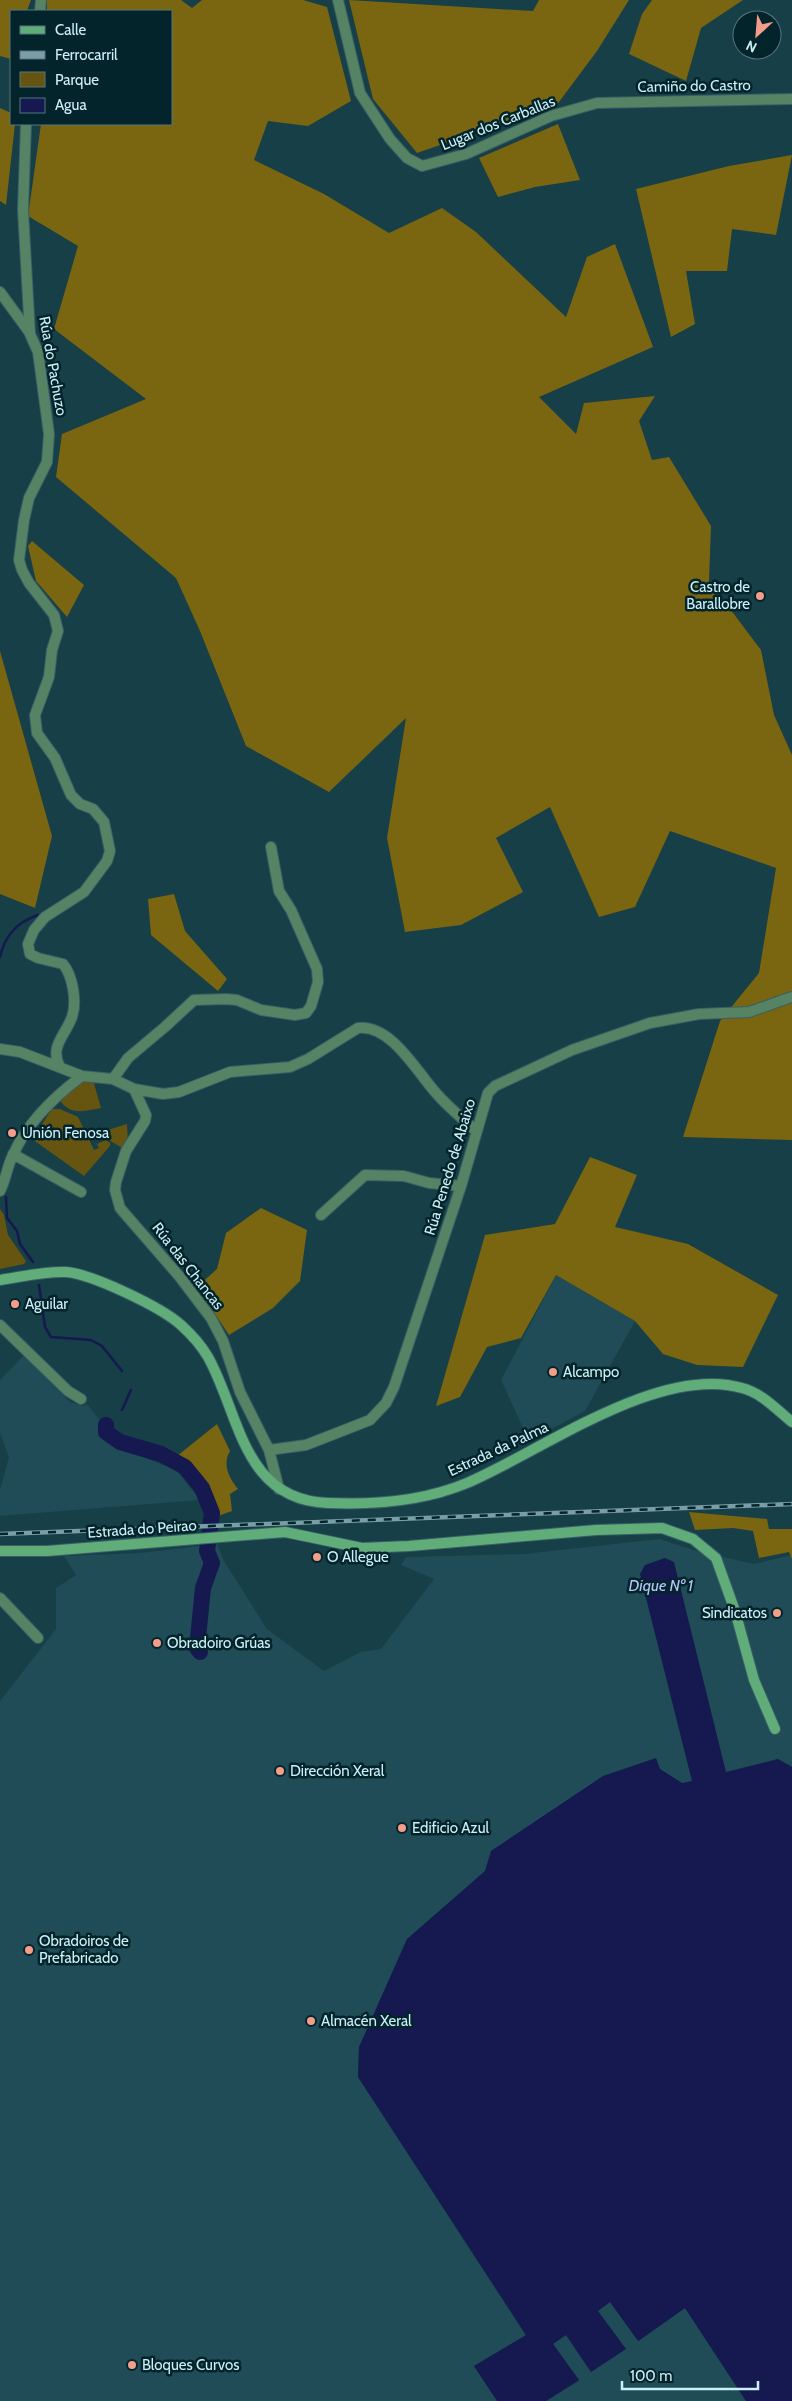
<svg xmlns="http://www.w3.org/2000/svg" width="792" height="2401" viewBox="0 0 792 2401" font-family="Cabin,sans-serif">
	<rect width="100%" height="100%" fill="#173f47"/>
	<path fill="#1f4c56" d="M556,1275L635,1321L585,1411L529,1441L501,1380Z
		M24,1355L70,1402L84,1406L87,1404L102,1423L105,1442L176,1470L200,1500L0,1516V1490L9,1457L0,1433V1380Z
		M659,1539L697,1551L754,1564L792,1555V1767L778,1759L485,1871L359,2047L358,2077L526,2336L474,2366L497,2401H0V1701L56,1629V1588L76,1575L64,1556L140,1553L217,1544L224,1561L267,1629L324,1671L361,1652L381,1649L434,1579L401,1565L406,1557L524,1554Z
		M610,2302L639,2341L685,2308L746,2401H546L579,2381L553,2344L566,2335L591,2372L625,2349L597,2311Z"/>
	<path fill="#665510" d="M93,1080L101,1108C86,1111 69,1116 60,1100L62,1096L84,1081Z
		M52,1109H60L78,1117L94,1150L99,1148L97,1144L106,1140L110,1143V1146L84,1176L32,1139Z
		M127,1124L128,1143L124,1149L107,1139L105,1131Z
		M0,1209L4,1215L8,1235L26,1261L24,1264L0,1269Z"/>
	<path fill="#7a6510" d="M0,0H31L27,11H11V59L0,56Z
		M47,0H181L192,8L202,0H303L327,7L351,101L308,126L268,121L254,160L324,194L389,233L442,208L476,232L566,317L587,257L615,244L653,347L539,397L576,434L584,403L655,396L639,421L652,460L669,457L711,526L709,581L761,650L774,715L792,755V1140L683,1137L720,1021L759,973L776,868L670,831L635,907L599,917L550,807L496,838L523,892L461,925L405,932L387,838L406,718L329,792L246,746L200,631L176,578L56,477L62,434L146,399L54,329L78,246L28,216L41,124H171V11H47Z
		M349,0L533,11L539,0H629L597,51L553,110L501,124L417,153L373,99Z
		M652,0H743L701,28L686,81L629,54L642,14Z
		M0,108L11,113V124H15L6,205L0,201Z
		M558,124L580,180L535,187L498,197L479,158Z
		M792,155L776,235L732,229L727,271H686L695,324L671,337L636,189L729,166Z
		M32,541L84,585L67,617L36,581L28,546Z
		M0,651L52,836L35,908L0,894Z
		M174,894L185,931L227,979L218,991L151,935L148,899Z
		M590,1157L637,1175L615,1227L688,1244L778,1295L743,1367L697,1365L663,1354L635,1321L556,1275L521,1338L487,1347L460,1397L436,1406L485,1235L555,1224Z
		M261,1208L307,1230L300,1281L273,1308L229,1335L197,1287L217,1269L226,1233Z
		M217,1424L230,1451C222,1465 229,1478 238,1489L230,1494L232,1511L218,1516L202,1478L177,1456Z
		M689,1512L767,1519L769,1529H792V1559L789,1552L759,1558L753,1531L733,1528L695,1530Z"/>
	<path fill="#151950" d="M665,1558L674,1562L726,1772L778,1759L792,1767V2401H746L685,2308L638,2341L610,2302L598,2311L626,2349L591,2372L566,2335L553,2344L579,2380L546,2401H497L474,2366L526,2335L358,2077L359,2047L407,1939L485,1871L491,1851L603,1776L656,1758L660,1769L682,1783L692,1781L640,1574L645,1565Z"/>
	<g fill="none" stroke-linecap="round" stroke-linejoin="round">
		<path stroke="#151950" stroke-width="2.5" d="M0,957C5,935 17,922 38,915
			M6,1197L7,1218L17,1231L20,1244L33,1262
			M39,1285L45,1327L51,1337L91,1340L102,1346L122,1371
			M122,1410L131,1390"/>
		<path stroke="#151950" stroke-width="16" d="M106,1425V1432L120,1442L161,1454L185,1467L202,1488L212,1513L207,1551L212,1563L203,1588L197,1648L200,1652"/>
		<defs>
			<path id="street" d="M338,0L360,93L390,139L407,158L422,166L466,154L551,116L597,103L792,99
				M40,11L41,0
				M26,124L23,210L30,334L38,352L49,434L47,462L29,498L24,520L19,560L22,570L29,583L54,615L58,631L52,650L49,677L35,715L37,733L55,758L71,795L80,804L93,809L104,822L110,851L107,861L84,892L45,917L34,930L28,944L30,954L38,958L63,964C73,976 77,1002 72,1017C65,1036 49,1047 60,1067
				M0,292L30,333
				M0,1049L20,1052L82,1076L113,1079L134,1089L163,1094L179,1092L230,1072L290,1067L308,1059L358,1028C391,1024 417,1072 436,1093C448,1107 463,1119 476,1131
				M113,1079L128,1058L166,1026L194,1000L226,999L237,1000L261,1010L295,1015L306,1013L311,1006L318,982L317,969L291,910L279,891L271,847
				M134,1089L146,1115L145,1121L126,1151L116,1182L115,1190L120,1208L179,1276L211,1318L223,1341L240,1392L269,1450L279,1489
				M13,1154L81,1192
				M0,1191C6,1180 7,1166 13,1155C27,1123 55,1096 82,1076
				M321,1215L365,1175L404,1176L429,1183L461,1186
				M0,1325L68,1391L81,1399
				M269,1450L306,1445L370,1420L386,1403L394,1387L461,1186L488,1093L495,1086L572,1050L650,1023L699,1014L749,1012L792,997
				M0,1598L38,1638"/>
			<path id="secondary" d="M0,1280C21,1277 44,1271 66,1272C92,1274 161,1307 181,1325C191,1334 201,1345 208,1357C240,1414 242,1500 328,1503C374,1505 424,1501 467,1483C542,1451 659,1364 742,1388C762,1393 777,1410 792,1422
				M0,1551H47L285,1532L362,1548L409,1546L596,1530L662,1528L693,1539L716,1558L735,1611L754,1680L775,1729"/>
		</defs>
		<use href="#street" stroke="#385f67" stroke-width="12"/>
		<use href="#secondary" stroke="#385f67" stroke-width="12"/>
		<use href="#street" stroke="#558363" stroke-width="10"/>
		<use href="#secondary" stroke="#60ad79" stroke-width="10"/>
		<defs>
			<path id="rail" d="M0,1534L792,1504"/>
		</defs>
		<use href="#rail" stroke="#799ea6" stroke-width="4.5"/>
		<use href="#rail" stroke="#04242b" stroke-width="2.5" stroke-dasharray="8" stroke-linecap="butt"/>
	</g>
	<g fill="#f49e8a" stroke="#04242b" stroke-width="2">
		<circle cx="760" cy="596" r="5"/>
		<circle cx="12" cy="1133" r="5"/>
		<circle cx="15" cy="1304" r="5"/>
		<circle cx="553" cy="1372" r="5"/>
		<circle cx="317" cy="1557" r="5"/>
		<circle cx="777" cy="1613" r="5"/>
		<circle cx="157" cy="1643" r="5"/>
		<circle cx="280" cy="1771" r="5"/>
		<circle cx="402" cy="1828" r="5"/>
		<circle cx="29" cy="1950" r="5"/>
		<circle cx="311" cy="2021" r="5"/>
		<circle cx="132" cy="2365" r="5"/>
	</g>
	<g text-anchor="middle" stroke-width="5" stroke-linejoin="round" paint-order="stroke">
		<g font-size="15" fill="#ccf0f8" stroke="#04242b">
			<text transform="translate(694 86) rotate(-1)" y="5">Camiño do Castro</text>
			<text transform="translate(498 123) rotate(-22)" y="5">Lugar dos Carballas</text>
			<text transform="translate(53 366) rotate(80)" y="5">Rúa do Pachuzo</text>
			<text transform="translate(450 1167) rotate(-73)" y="5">Rúa Penedo de Abaixo</text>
			<text transform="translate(188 1266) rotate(52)" y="5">Rúa das Chancas</text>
			<text transform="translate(498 1449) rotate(-25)" y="5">Estrada da Palma</text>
			<text transform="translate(142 1529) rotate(-4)" y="5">Estrada do Peirao</text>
		</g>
		<g font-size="15" fill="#ccf0f8" stroke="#04242b" text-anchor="start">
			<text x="750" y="592" text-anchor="end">Castro de<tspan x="750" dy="17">Barallobre</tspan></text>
			<text x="22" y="1138">Unión Fenosa</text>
			<text x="25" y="1309">Aguilar</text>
			<text x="563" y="1377">Alcampo</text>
			<text x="327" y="1562">O Allegue</text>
			<text x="767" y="1618" text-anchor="end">Sindicatos</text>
			<text x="167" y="1648">Obradoiro Grúas</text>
			<text x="290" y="1776">Dirección Xeral</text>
			<text x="412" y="1833">Edificio Azul</text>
			<text x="39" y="1946">Obradoiros de<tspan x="39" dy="17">Prefabricado</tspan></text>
			<text x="321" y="2026">Almacén Xeral</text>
			<text x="142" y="2370">Bloques Curvos</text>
		</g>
		<g font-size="16" font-style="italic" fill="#b7c5fb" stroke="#04242b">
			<text x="661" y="1591">Dique Nº 1</text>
		</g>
	</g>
	<rect x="10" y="10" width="162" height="115" fill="#04242b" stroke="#54767d"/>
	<rect x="20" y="26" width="25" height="8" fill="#60ad79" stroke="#54767d"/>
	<text x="55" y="35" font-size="15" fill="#ccf0f8">Calle</text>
	<rect x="20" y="51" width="25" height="8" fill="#799ea6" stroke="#54767d"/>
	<text x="55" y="60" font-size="15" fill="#ccf0f8">Ferrocarril</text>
	<rect x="20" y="72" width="25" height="15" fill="#665510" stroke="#54767d"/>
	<text x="55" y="85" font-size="15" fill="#ccf0f8">Parque</text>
	<rect x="20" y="98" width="25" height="15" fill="#151950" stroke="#54767d"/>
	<text x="55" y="110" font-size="15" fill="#ccf0f8">Agua</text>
	<g transform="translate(757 35) rotate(206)"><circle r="24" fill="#04242b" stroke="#54767d"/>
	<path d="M0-4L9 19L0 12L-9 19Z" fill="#f49e8a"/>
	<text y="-8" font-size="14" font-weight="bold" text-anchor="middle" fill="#ccf0f8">N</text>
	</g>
	<path d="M622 2381v8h136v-8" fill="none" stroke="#ccf0f8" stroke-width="2.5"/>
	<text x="630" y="2381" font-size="15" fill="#ccf0f8" stroke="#04242b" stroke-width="4" paint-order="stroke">100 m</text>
</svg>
